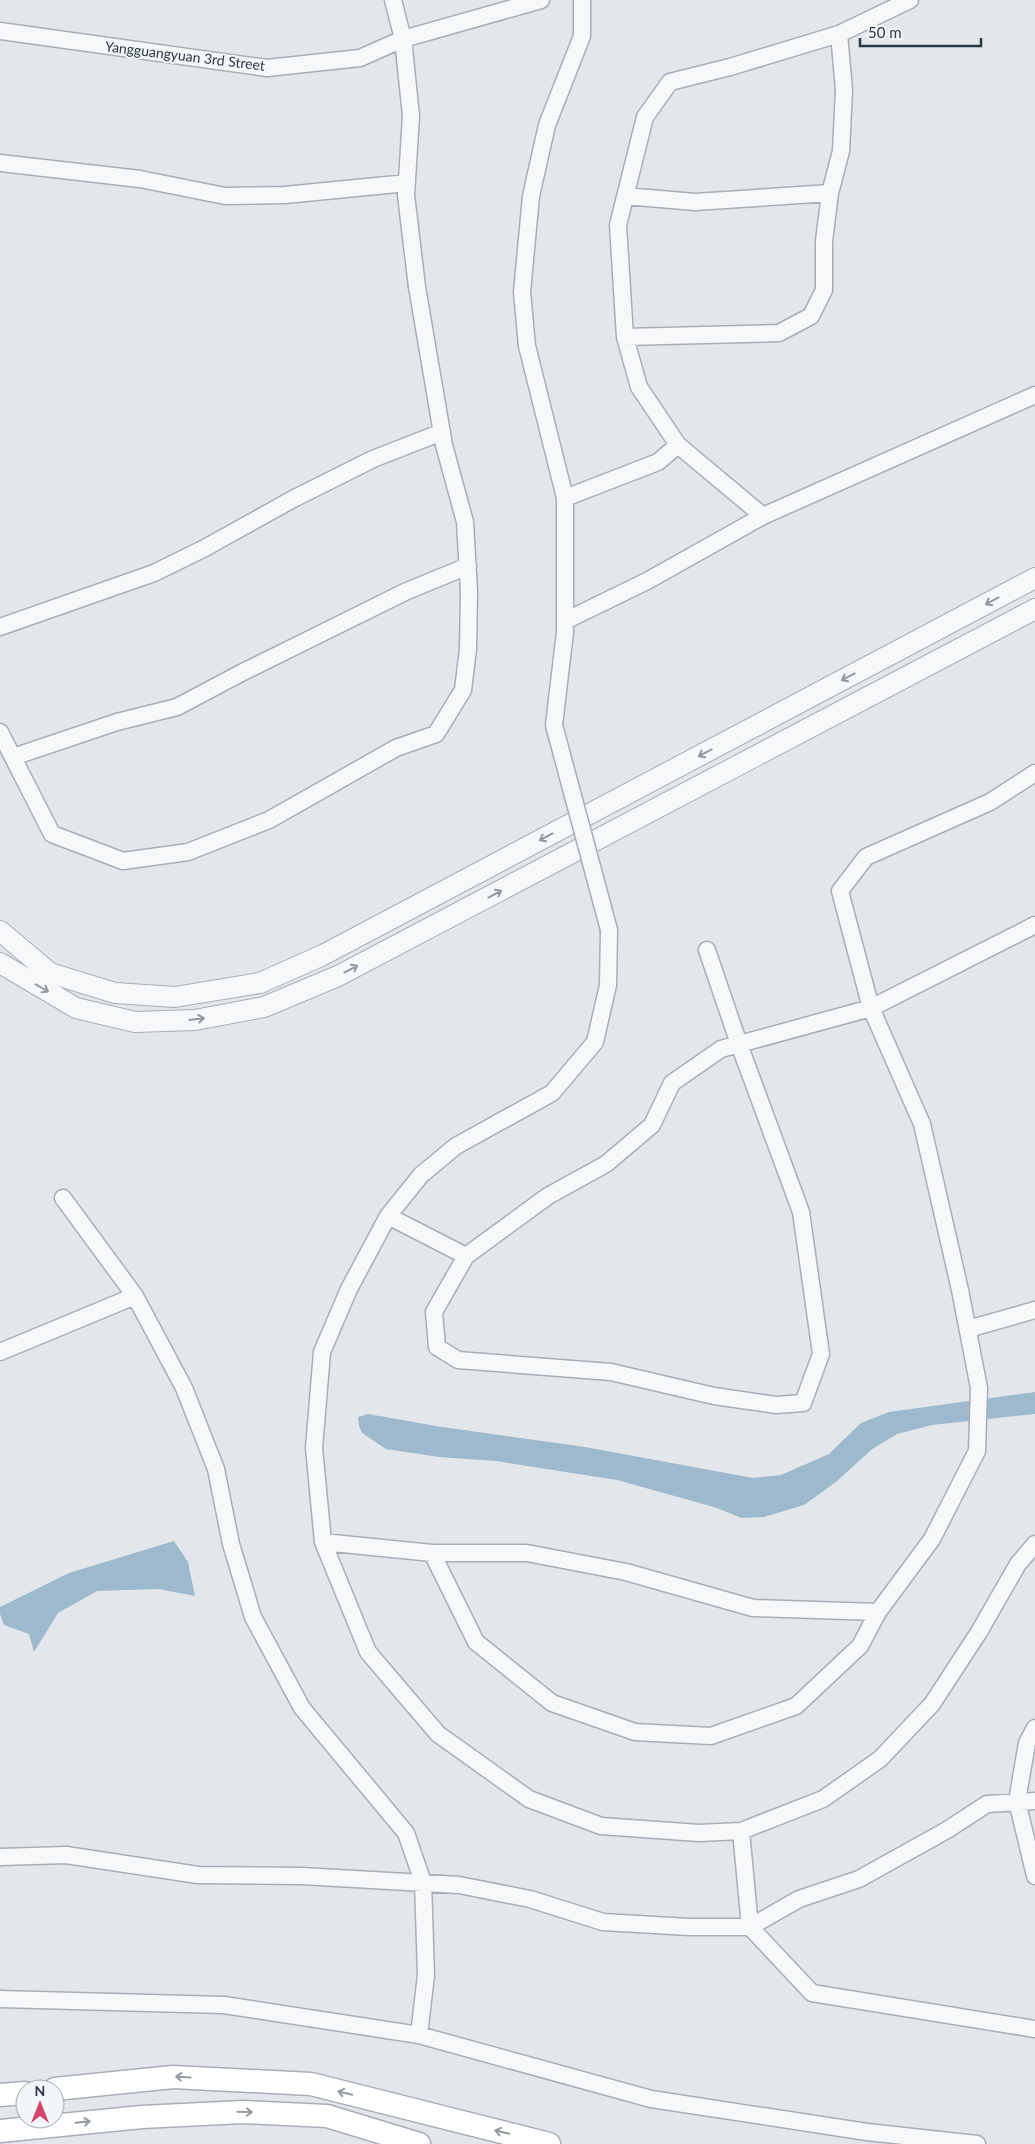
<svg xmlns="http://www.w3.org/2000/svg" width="1035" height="2144" viewBox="0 0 1035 2144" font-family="Lato,sans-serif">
	<rect width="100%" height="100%" fill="#e3e7ec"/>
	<path fill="#9db9cd" d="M1035,1392V1414L932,1425L897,1434L871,1450L836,1482L804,1505L764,1517L742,1518L714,1507L617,1480L496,1461L439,1457L386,1449L362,1433L359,1426L358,1417L368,1414L442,1427L585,1447L753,1478L781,1475L829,1454L861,1423L889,1412Z
		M174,1541L188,1562L195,1596L158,1589L97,1591L58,1613L34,1652L29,1634L4,1625L0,1614V1607L69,1573Z"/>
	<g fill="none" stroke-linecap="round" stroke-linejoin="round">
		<defs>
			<path id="minor" d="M0,31L267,68L360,58L403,39L541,0
				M0,163L140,179L225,196L285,195L407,183
				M625,196L695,202L830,193
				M625,337L779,333L811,316L824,290V241L830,193L841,151L844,90L839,34
				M678,445L763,516L1035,395
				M565,498L658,462L678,445L639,387L625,337L618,225L645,117L670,82L730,67L839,34L910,0
				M565,621L647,581L763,516
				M0,627L154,573L203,549L293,499L373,459L442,432
				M554,725L565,632V498L527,346L522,292L531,196L547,125L582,36V0
				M0,732L52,834L123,861L188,852L269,820L396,748L436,734L463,690L468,649L469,592L465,522L444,445L417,287L406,195L411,116L403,39L393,0
				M13,757L117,722L177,707L243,672L407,591L468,566
				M609,930L608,985L595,1042L552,1093L456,1146L421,1175L388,1216L349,1289L322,1352L314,1448L323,1542L368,1652L438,1734L529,1799L601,1826L699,1833L741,1831L823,1799L880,1759L932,1704L979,1632L1018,1564L1035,1544
				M63,1198L135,1296L184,1388L216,1469L231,1544L253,1617L302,1708L406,1833L423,1882L426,1975L419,2035
				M388,1216L466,1256L548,1196L606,1164L652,1125L672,1083L721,1049L871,1008L1035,925
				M466,1256L434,1312L437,1347L458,1360L611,1372L714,1396L776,1405L803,1403L821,1354L801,1212L739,1044L707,950
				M968,1329L1035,1310
				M0,1352L135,1296
				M323,1542L432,1553H527L626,1572L753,1608L878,1612L932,1539L977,1451L979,1388L960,1290L922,1124L871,1008L840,891L866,857L990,802L1035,773
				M432,1553L476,1642L552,1703L635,1732L711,1736L796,1706L860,1646L878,1612
				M1035,1728L1027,1743L1017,1801L1035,1876
				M741,1831L750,1927L812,1993L1035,2029
				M0,1857L66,1855L198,1875L302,1876L459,1885L530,1899L603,1922L689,1927H750L799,1899L859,1879L947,1830L987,1804L1035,1801
				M0,1999L224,2005L419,2035L651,2099L867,2132L977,2144"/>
			<path id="tertiary" d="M0,931L50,973L115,993L175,997L260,983L323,955L1035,578
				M0,963L76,1008L135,1022L195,1020L264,1007L338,976L1035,609"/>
			<path id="secondary" d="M55,2089L173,2077L311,2084L549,2144
				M0,2095L25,2093
				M0,2131L142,2117L243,2112L327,2116L419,2144"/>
		</defs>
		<use href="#minor" stroke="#a8aeb7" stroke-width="19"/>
		<use href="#tertiary" stroke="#a8aeb7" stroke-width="22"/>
		<use href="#secondary" stroke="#a8aeb7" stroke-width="25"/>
		<use href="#minor" stroke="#f6f8fa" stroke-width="16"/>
		<use href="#tertiary" stroke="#f6f8fa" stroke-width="20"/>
		<use href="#secondary" stroke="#fff" stroke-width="22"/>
		<defs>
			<path id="minor-bridge" d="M554,725L609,930"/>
		</defs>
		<use href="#minor-bridge" stroke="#a8aeb7" stroke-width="19" stroke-linecap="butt"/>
		<use href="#minor-bridge" stroke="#f6f8fa" stroke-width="16"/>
	</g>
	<defs><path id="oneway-shaft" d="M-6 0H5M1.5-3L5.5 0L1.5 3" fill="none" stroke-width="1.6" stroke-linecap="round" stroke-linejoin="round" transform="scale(1.25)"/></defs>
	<g stroke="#9097a0">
		<use href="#oneway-shaft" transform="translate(992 601) rotate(152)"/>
		<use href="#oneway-shaft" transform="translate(848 677) rotate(152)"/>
		<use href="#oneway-shaft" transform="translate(705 753) rotate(152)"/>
		<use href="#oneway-shaft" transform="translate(546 837) rotate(152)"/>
		<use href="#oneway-shaft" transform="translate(495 894) rotate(-28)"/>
		<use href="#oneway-shaft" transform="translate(351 969) rotate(-28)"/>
		<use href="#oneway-shaft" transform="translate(42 988) rotate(30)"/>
		<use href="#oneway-shaft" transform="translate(197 1019) rotate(-7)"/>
	</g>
	<g stroke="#949aa2">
		<use href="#oneway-shaft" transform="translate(183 2077) rotate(-177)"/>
		<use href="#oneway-shaft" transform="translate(345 2093) rotate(-166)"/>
		<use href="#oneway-shaft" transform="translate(245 2112) rotate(1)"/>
		<use href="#oneway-shaft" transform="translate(83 2122) rotate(-6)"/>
		<use href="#oneway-shaft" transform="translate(502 2132) rotate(-166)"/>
	</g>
	<g text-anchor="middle" stroke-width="4" stroke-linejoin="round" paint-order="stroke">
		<g font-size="14" fill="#2a3645" stroke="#f3f6f9">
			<text transform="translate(185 56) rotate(7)" y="5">Yangguangyuan 3rd Street</text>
		</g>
	</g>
	<g transform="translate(40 2104)"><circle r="24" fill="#f3f6f9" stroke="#a3a9b1"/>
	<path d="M0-4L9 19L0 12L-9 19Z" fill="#d44467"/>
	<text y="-8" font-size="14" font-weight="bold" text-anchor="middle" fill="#2a3645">N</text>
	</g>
	<path d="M860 38v8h121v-8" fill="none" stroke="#2a3645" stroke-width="2.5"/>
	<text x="868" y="38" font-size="15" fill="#2a3645" stroke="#f3f6f9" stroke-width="4" paint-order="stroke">50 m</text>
</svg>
